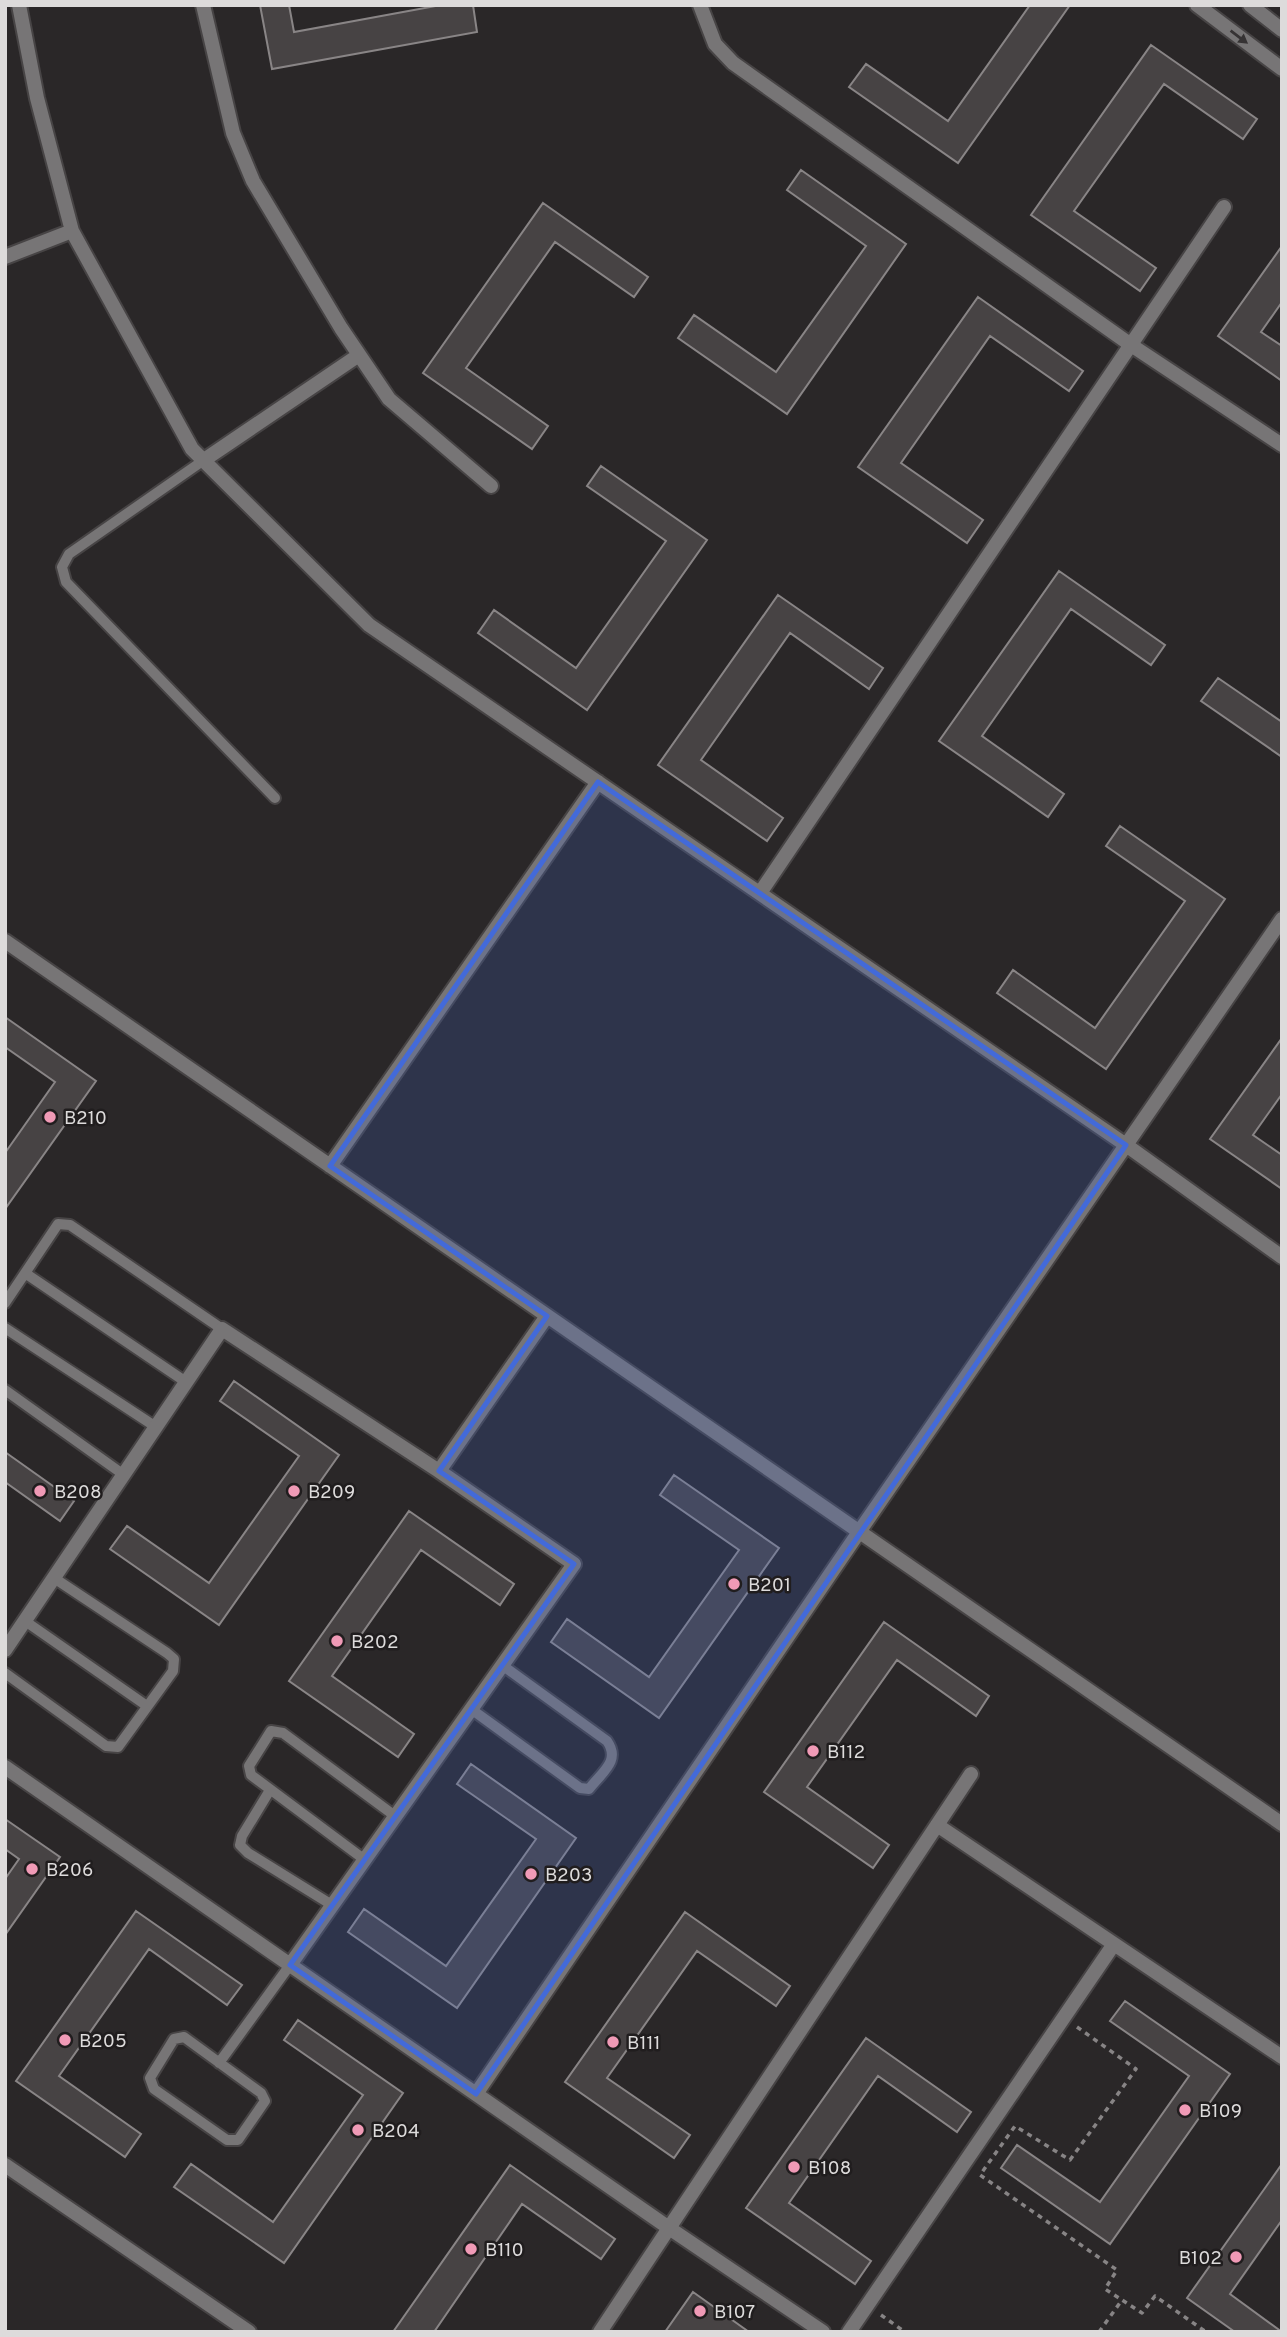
<svg xmlns="http://www.w3.org/2000/svg" width="1287" height="2337" viewBox="0 0 1287 2337" font-family="Overpass,sans-serif">
	<rect width="100%" height="100%" fill="#2a2728"/>
	<path fill="#474344" stroke="#898586" stroke-width="2" d="M260,5H289L294,32L441,5H473L477,32L272,69Z
		M1030,5H1070L958,163L849,87L866,64L948,121Z
		M1151,45L1257,119L1243,139L1164,84L1074,211L1156,268L1140,291L1031,215Z
		M801,170L906,244L787,414L678,338L694,315L776,372L866,246L787,190Z
		M543,203L648,277L634,297L555,242L466,368L548,426L532,449L423,373Z
		M1282,246V302L1261,332L1282,346V381L1218,336Z
		M978,297L1083,371L1069,391L990,336L901,463L983,520L967,543L858,467Z
		M601,466L707,540L587,710L478,633L494,610L576,668L666,541L587,486Z
		M1059,571L1165,645L1151,665L1071,609L982,736L1064,794L1048,817L939,741Z
		M778,595L883,668L869,689L790,633L701,760L783,818L767,841L658,765Z
		M1218,678L1282,722V757L1201,701Z
		M1120,826L1225,899L1106,1069L997,993L1013,970L1095,1028L1185,901L1106,846Z
		M5,1017L96,1081L5,1209V1153L55,1082L5,1047Z
		M1282,1038V1094L1253,1135L1282,1155V1189L1210,1139Z
		M234,1381L339,1455L219,1625L110,1549L127,1526L209,1583L299,1456L220,1401Z
		M5,1452L74,1501L60,1521L5,1482Z
		M674,1475L779,1548L659,1718L551,1642L567,1619L649,1677L739,1550L660,1495Z
		M409,1511L514,1584L500,1605L421,1550L332,1676L414,1734L398,1757L289,1681Z
		M884,1622L989,1696L976,1716L897,1660L807,1787L889,1845L873,1868L764,1792Z
		M471,1764L576,1838L457,2008L348,1932L364,1909L446,1966L536,1839L457,1784Z
		M5,1819L60,1857L5,1935V1879L19,1859L5,1849Z
		M136,1911L242,1985L227,2005L149,1949L59,2076L141,2134L125,2157L16,2081Z
		M685,1912L790,1986L776,2006L697,1951L607,2078L690,2135L674,2158L565,2082Z
		M1125,2001L1230,2074L1110,2244L1001,2168L1017,2145L1100,2202L1189,2076L1110,2021Z
		M298,2020L403,2093L284,2263L174,2187L191,2164L273,2222L363,2095L284,2040Z
		M866,2038L971,2112L957,2132L878,2076L789,2203L871,2261L855,2284L746,2208Z
		M1282,2164V2220L1230,2294L1282,2332H1235L1187,2298Z
		M510,2165L615,2239L601,2259L522,2204L434,2332H393Z
		M693,2292L749,2332H665Z"/>
	<g fill="none" stroke-linecap="round" stroke-linejoin="round">
		<defs>
			<path id="service" d="M204,460L69,554L62,567L66,582L275,798
				M25,1273L186,1382
				M5,1303L58,1224L70,1225L222,1329
				M5,1328L156,1427
				M5,1390L124,1475
				M25,1621L147,1706
				M5,1673L106,1746L118,1747L173,1671L174,1659L167,1653L54,1578
				M471,1709L580,1788L589,1789C602,1772 621,1761 607,1741L502,1665
				M270,1790L242,1836L240,1845L248,1853L332,1905
				M365,1860L251,1775L249,1766L271,1731L283,1733L395,1816
				M184,2037L261,2093L265,2101L238,2140H227L154,2089L150,2078L174,2039Z
				M219,2063L290,1965"/>
			<path id="minor" d="M19,5L37,98L72,231L192,449L369,625L1126,1145L1282,1257
				M203,5L233,133L253,181L341,328L389,399L491,486
				M700,5L715,44L733,63L1131,345L1282,445
				M1197,5L1282,69
				M1250,5L1282,30
				M5,257L72,231
				M204,460L359,355
				M760,893L1224,207
				M5,941L1282,1824
				M330,1166L598,782
				M439,1471L547,1316
				M5,1650L222,1329L439,1471L574,1564L290,1965
				M5,1767L669,2228L600,2332
				M937,1825L1282,2057
				M476,2094L859,1532L1282,919
				M5,2165L249,2332
				M823,2332L669,2228L971,1774
				M849,2332L1114,1944"/>
		</defs>
		<use href="#service" stroke="#474445" stroke-width="14"/>
		<use href="#minor" stroke="#474445" stroke-width="18"/>
		<path stroke="#878485" stroke-width="3.5" stroke-dasharray="5 5" stroke-linecap="butt" d="M1077,2027L1136,2069L1070,2160L1015,2126L980,2175L1117,2270L1105,2289L1122,2300
			M881,2315L905,2332
			M1099,2332L1122,2300L1142,2313L1155,2296L1206,2332"/>
		<use href="#service" stroke="#777576" stroke-width="10"/>
		<use href="#minor" stroke="#777576" stroke-width="14"/>
	</g>
	<defs><path id="oneway-solid" d="M-6-.8H1V-3.2L6.5 0L1 3.2V.8H-6Z" transform="scale(1.75)"/></defs>
	<use fill="#363334" href="#oneway-solid" transform="translate(1239 37) rotate(37)"/>
	<path fill="#436ad9" fill-opacity="0.2" stroke="#436ad9" stroke-width="5" stroke-linejoin="round" d="M598,782L1126,1145L476,2094L290,1965L574,1564L439,1471L547,1316L330,1166Z"/>
	<g fill="#f09ab6" stroke="#201d1e" stroke-width="2.5">
		<circle cx="50" cy="1117" r="7"/>
		<circle cx="40" cy="1491" r="7"/>
		<circle cx="294" cy="1491" r="7"/>
		<circle cx="734" cy="1584" r="7"/>
		<circle cx="337" cy="1641" r="7"/>
		<circle cx="813" cy="1751" r="7"/>
		<circle cx="32" cy="1869" r="7"/>
		<circle cx="531" cy="1874" r="7"/>
		<circle cx="65" cy="2040" r="7"/>
		<circle cx="613" cy="2042" r="7"/>
		<circle cx="1185" cy="2110" r="7"/>
		<circle cx="358" cy="2130" r="7"/>
		<circle cx="794" cy="2167" r="7"/>
		<circle cx="471" cy="2249" r="7"/>
		<circle cx="1236" cy="2257" r="7"/>
		<circle cx="700" cy="2311" r="7"/>
	</g>
	<g text-anchor="middle" stroke-width="5" stroke-linejoin="round" paint-order="stroke">
		<g font-size="19" fill="#dddbdb" stroke="#201d1e" text-anchor="start">
			<text x="64" y="1124">B210</text>
			<text x="54" y="1498">B208</text>
			<text x="308" y="1498">B209</text>
			<text x="748" y="1591">B201</text>
			<text x="351" y="1648">B202</text>
			<text x="827" y="1758">B112</text>
			<text x="46" y="1876">B206</text>
			<text x="545" y="1881">B203</text>
			<text x="79" y="2047">B205</text>
			<text x="627" y="2049">B111</text>
			<text x="1199" y="2117">B109</text>
			<text x="372" y="2137">B204</text>
			<text x="808" y="2174">B108</text>
			<text x="485" y="2256">B110</text>
			<text x="1222" y="2264" text-anchor="end">B102</text>
			<text x="714" y="2318">B107</text>
		</g>
	</g>
	<rect width="1287" height="2337" fill="none" stroke="#dddbdb" stroke-width="14"/>
</svg>
